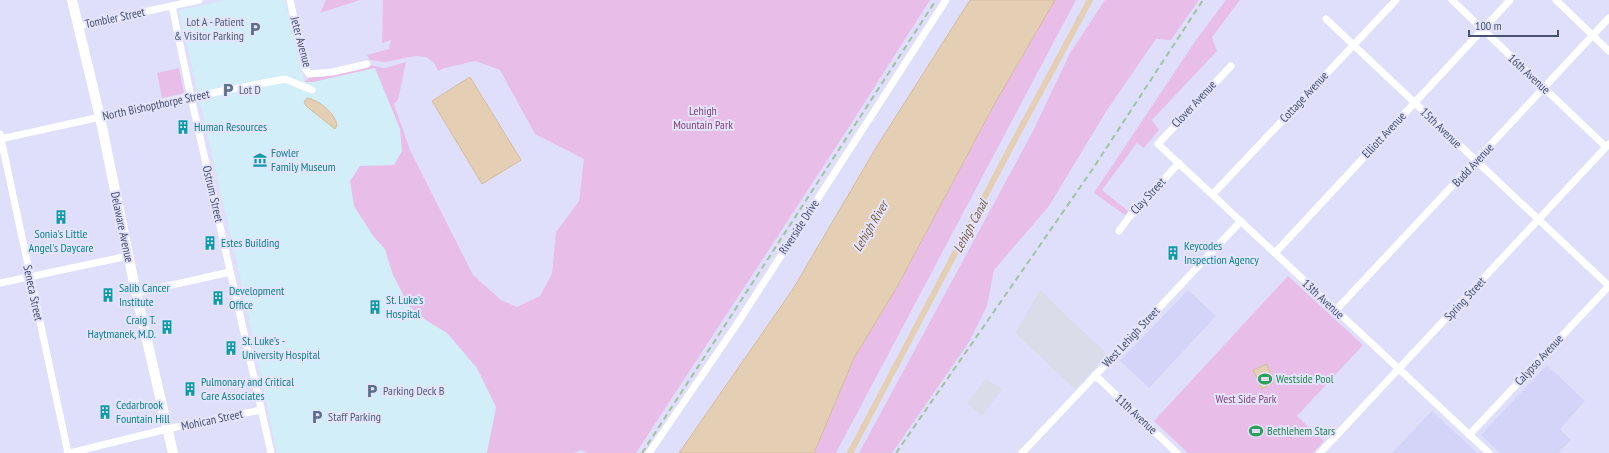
<svg xmlns="http://www.w3.org/2000/svg" width="1609" height="453" viewBox="0 0 1609 453" font-family="'PT Sans Narrow',sans-serif">
	<rect width="100%" height="100%" fill="#dfdffb"/>
	<path fill="#d3d4f8" d="M1188,290L1216,316L1149,388L1120,361Z
		M1547,365L1585,401L1560,429L1571,440L1558,453H1500L1481,435Z
		M1432,411L1477,453H1392Z"/>
	<path fill="#dbdce9" d="M1040,290L1108,355L1075,389L1015,333Z
		M986,379L1002,389L982,416L967,403Z"/>
	<path fill="#d2eef9" d="M227,0H285L304,82H313L375,68L400,129L402,152L394,165L354,206L374,237L385,249L388,263L401,289L426,320L447,333L477,368L496,407L487,453H277L240,276L179,10Z"/>
	<path fill="#e8bee8" d="M326,0H360L320,13Z
		M383,0H930L849,127L636,453H587L582,450L573,453H487L496,407L477,368L447,333L426,320L409,306L393,275L385,249L374,237L354,206L350,181L360,166L394,165L402,151L400,129L375,68L313,82H304L310,77H322L369,65L385,68L406,62L398,100L394,104L410,150L473,275L501,300L517,307L540,296L552,274L556,232L579,201L584,159L535,134L500,70L475,61L445,68L438,71L434,63L426,57L415,56L385,62L370,60L367,55L389,49L391,40L382,43Z
		M1055,0H1076L836,453H814L854,358L897,287L995,103Z
		M1105,0H1199L1171,40L1156,39L1107,110L1049,206L994,270L987,306L969,342L892,453H859L1033,131L1070,53Z
		M1226,0H1240L1212,37L1217,51L1152,120L1159,130L1144,148L1137,143L1102,190L1128,211L1125,215L1094,193L1196,40Z
		M179,68L184,93L162,98L157,73Z
		M1288,276L1363,345L1297,416L1324,441L1313,453H1188L1154,421Z"/>
	<path fill="#e4cfb4" stroke="#d5bc9b" d="M970,0H1055L995,103L897,287L854,358L814,453H679L793,289L877,146Z
		M470,77L521,160L482,184L432,101Z
		M307,98C319,100 335,113 337,125L335,129L306,106L304,102Z
		M1267,364L1273,383L1262,389L1253,370Z"/>
	<g fill="none" stroke-linecap="round" stroke-linejoin="round">
		<path stroke="#e4cfb4" stroke-width="6" d="M850,453L1014,141L1090,0"/>
		<path stroke="#fff" stroke-width="7" d="M290,0L305,68L309,74L333,72L367,64
			M1452,0L1606,147
			M1556,0L1609,51
			M172,6L191,97L271,453
			M1326,19L1609,286
			M78,26L199,0
			M1231,66L1158,144L1489,453
			M0,134L68,453
			M0,139L191,97L285,79L312,90
			M1213,194L1396,0
			M1119,231L1130,216L1179,163
			M1275,253L1510,0
			M0,283L128,256
			M136,293L230,272
			M1336,310L1609,18
			M1095,375L1177,453
			M1469,435L1609,286
			M70,453L167,429L261,410
			M649,453L737,324L946,0
			M1022,453L1241,221
			M1320,453L1609,144"/>
		<path stroke="#fff" stroke-width="10" d="M72,0L100,117L136,293L173,453"/>
		<path stroke="#a1c39f" stroke-width="2" stroke-dasharray="6 4" stroke-linecap="butt" d="M642,453L936,0
			M896,453L1092,170L1203,0"/>
	</g>
	<defs>
		<symbol id="parking-bare" viewBox="-9 -9 18 18"><path d="M-3.5-5.5H1a3.5 3.5 0 0 1 0 7H-1V5.5H-3.5ZM-1-3.4V-.6H.8a1.4 1.4 0 0 0 0-2.8Z" fill="#5c6f8a" stroke="#e5e4ff" stroke-width="2.5" paint-order="stroke"/></symbol>
		<symbol id="building-bare" viewBox="-9 -9 18 18"><path d="M-4-6H4V6H1V3H-1V6H-4ZM-2.5-4.3h1.7v1.8h-1.7ZM.8-4.3h1.7v1.8H.8ZM-2.5-1h1.7V.8h-1.7ZM.8-1h1.7V.8H.8Z" fill="#0f9aa8" stroke="#e5e4ff" stroke-width="2.5" paint-order="stroke"/></symbol>
		<symbol id="museum-bare" viewBox="-9 -9 18 18"><path d="M0-6L6-3V-2H-6V-3ZM-5-1h2V3h-2ZM-1-1h2V3h-2ZM3-1h2V3H3ZM-6 4H6V6H-6Z" fill="#0f9aa8" stroke="#e5e4ff" stroke-width="2.5" paint-order="stroke"/></symbol>
		<symbol id="stadium-bare" viewBox="-9 -9 18 18"><path d="M0-5a6.5 5 0 1 0 0 10a6.5 5 0 1 0 0-10ZM-3.5-1.8h7v3.6h-7Z" fill="#2e9e5b" stroke="#e5e4ff" stroke-width="2.5" paint-order="stroke"/></symbol>
	</defs>
	<g fill-rule="evenodd">
		<use href="#parking-bare" x="245" y="19" width="20" height="20"/>
		<use href="#parking-bare" x="218" y="80" width="20" height="20"/>
		<use href="#building-bare" x="173" y="117" width="20" height="20"/>
		<use href="#museum-bare" x="250" y="150" width="20" height="20"/>
		<use href="#building-bare" x="51" y="207" width="20" height="20"/>
		<use href="#building-bare" x="200" y="233" width="20" height="20"/>
		<use href="#building-bare" x="1163" y="243" width="20" height="20"/>
		<use href="#building-bare" x="98" y="285" width="20" height="20"/>
		<use href="#building-bare" x="208" y="288" width="20" height="20"/>
		<use href="#building-bare" x="365" y="297" width="20" height="20"/>
		<use href="#building-bare" x="157" y="317" width="20" height="20"/>
		<use href="#building-bare" x="221" y="338" width="20" height="20"/>
		<use href="#stadium-bare" x="1255" y="369" width="20" height="20"/>
		<use href="#building-bare" x="180" y="379" width="20" height="20"/>
		<use href="#parking-bare" x="362" y="381" width="20" height="20"/>
		<use href="#building-bare" x="95" y="402" width="20" height="20"/>
		<use href="#parking-bare" x="307" y="407" width="20" height="20"/>
		<use href="#stadium-bare" x="1246" y="421" width="20" height="20"/>
	</g>
	<g text-anchor="middle" stroke-width="4" stroke-linejoin="round" paint-order="stroke">
		<g font-size="12" fill="#475170" stroke="#e5e4ff">
			<text transform="translate(115 18) rotate(-12)" y="4">Tombler Street</text>
			<text transform="translate(301 42) rotate(75)" y="4">Jeter Avenue</text>
			<text transform="translate(1529 74) rotate(43)" y="4">16th Avenue</text>
			<text transform="translate(1304 97) rotate(-47)" y="4">Cottage Avenue</text>
			<text transform="translate(1194 104) rotate(-47)" y="4">Clover Avenue</text>
			<text transform="translate(156 105) rotate(-12)" y="4">North Bishopthorpe Street</text>
			<text transform="translate(1441 128) rotate(44)" y="4">15th Avenue</text>
			<text transform="translate(1384 135) rotate(-47)" y="4">Elliott Avenue</text>
			<text transform="translate(1473 165) rotate(-47)" y="4">Budd Avenue</text>
			<text transform="translate(213 194) rotate(77)" y="4">Ostrum Street</text>
			<text transform="translate(1148 196) rotate(-47)" y="4">Clay Street</text>
			<text transform="translate(122 227) rotate(78)" y="4">Delaware Avenue</text>
			<text transform="translate(799 227) rotate(-57)" y="4">Riverside Drive</text>
			<text transform="translate(33 293) rotate(78)" y="4">Seneca Street</text>
			<text transform="translate(1323 299) rotate(43)" y="4">13th Avenue</text>
			<text transform="translate(1465 299) rotate(-47)" y="4">Spring Street</text>
			<text transform="translate(1131 337) rotate(-47)" y="4">West Lehigh Street</text>
			<text transform="translate(1539 360) rotate(-47)" y="4">Calypso Avenue</text>
			<text transform="translate(1136 414) rotate(43)" y="4">11th Avenue</text>
			<text transform="translate(212 420) rotate(-12)" y="4">Mohican Street</text>
		</g>
		<g font-size="12" fill="#4e5e75" stroke="#e5e4ff" text-anchor="start">
			<text x="244" y="26" text-anchor="end">Lot A - Patient<tspan x="244" dy="14">&amp; Visitor Parking</tspan></text>
			<text x="239" y="94">Lot D</text>
			<text x="383" y="395">Parking Deck B</text>
			<text x="328" y="421">Staff Parking</text>
		</g>
		<g font-size="12" fill="#82457b" stroke="#e5e4ff">
			<text x="703" y="115">Lehigh<tspan x="703" dy="14">Mountain Park</tspan></text>
			<text x="1246" y="403">West Side Park</text>
		</g>
		<g font-size="12" fill="#0d838f" stroke="#e5e4ff" text-anchor="start">
			<text x="194" y="131">Human Resources</text>
			<text x="271" y="157">Fowler<tspan x="271" dy="14">Family Museum</tspan></text>
			<text x="61" y="238" text-anchor="middle">Sonia's Little<tspan x="61" dy="14">Angel's Daycare</tspan></text>
			<text x="221" y="247">Estes Building</text>
			<text x="1184" y="250">Keycodes<tspan x="1184" dy="14">Inspection Agency</tspan></text>
			<text x="119" y="292">Salib Cancer<tspan x="119" dy="14">Institute</tspan></text>
			<text x="229" y="295">Development<tspan x="229" dy="14">Office</tspan></text>
			<text x="386" y="304">St. Luke's<tspan x="386" dy="14">Hospital</tspan></text>
			<text x="156" y="324" text-anchor="end">Craig T.<tspan x="156" dy="14">Haytmanek, M.D.</tspan></text>
			<text x="242" y="345">St. Luke's -<tspan x="242" dy="14">University Hospital</tspan></text>
			<text x="201" y="386">Pulmonary and Critical<tspan x="201" dy="14">Care Associates</tspan></text>
			<text x="116" y="409">Cedarbrook<tspan x="116" dy="14">Fountain Hill</tspan></text>
		</g>
		<g font-size="12" fill="#27864d" stroke="#e5e4ff" text-anchor="start">
			<text x="1276" y="383">Westside Pool</text>
			<text x="1267" y="435">Bethlehem Stars</text>
		</g>
		<g font-size="13" font-style="italic" fill="#7d633f" stroke="#e5e4ff">
			<text transform="translate(870 226) rotate(-59)" y="5">Lehigh River</text>
			<text transform="translate(970 226) rotate(-62)" y="5">Lehigh Canal</text>
		</g>
	</g>
	<path d="M1469 30v6h89v-6" fill="none" stroke="#475170" stroke-width="2"/>
	<text x="1475" y="30" font-size="12" fill="#475170" stroke="#e5e4ff" stroke-width="3" paint-order="stroke">100 m</text>
</svg>
